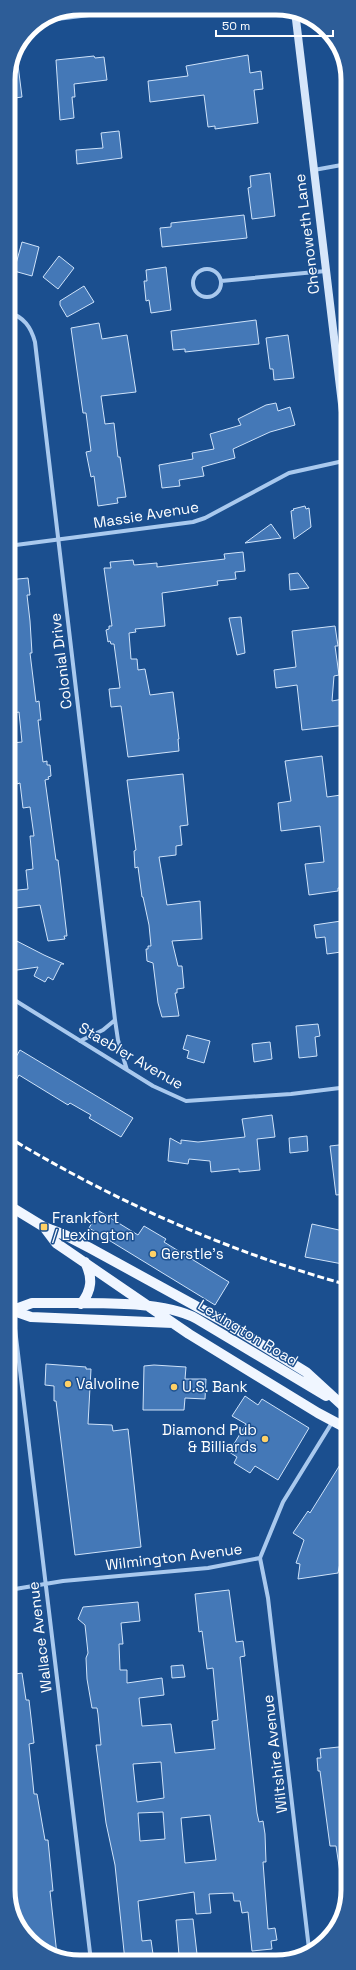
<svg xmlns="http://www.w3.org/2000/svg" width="356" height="1970" viewBox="0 0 356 1970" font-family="'Space Grotesk',sans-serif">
	<rect width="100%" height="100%" fill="#1b4f8f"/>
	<path fill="#4478b7" stroke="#cfe3fa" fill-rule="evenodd" d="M248,55L250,73L261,71L263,89L254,90L258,123L215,129V126L208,127L204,95L150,102L148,81L188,76L186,66Z
		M94,56L95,58L104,57L107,80L74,84L75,97H72L74,118L60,120L56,60Z
		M17,57L22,97L8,99V76Z
		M119,131L122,158L77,164L76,150L103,148L101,133Z
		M270,173L275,216L252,219L248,188L251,187L250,176Z
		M244,215L247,238L162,247L160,228L171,227V223Z
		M22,242L39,247L32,276L14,271Z
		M59,256L74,268L58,289L43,277Z
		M166,267L171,310L151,313L149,300L146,301L144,281H147L146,270Z
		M84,286L94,302L67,317L60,305V301Z
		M256,320L259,344L185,352V349L173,350L171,331Z
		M99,323L102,339L127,335L136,392L101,396L105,424L114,423L118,457H120L126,497L117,498L118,503L98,506L94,476L91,477L86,452L91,451L86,413H83L71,328Z
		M288,335L294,378L274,380L273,369H270L266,338Z
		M276,403L278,411L290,407L295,425L270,432L233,449L235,458L202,467L204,476L179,480L180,486L162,488L159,465L193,459L192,453L214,449L210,434L241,425L238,419L266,405Z
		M305,506L306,509L309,508L311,527L294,539L291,511L294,510L293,509Z
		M271,524L281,538L245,543Z
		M243,552L245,571L235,572L236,579L217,581L218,585L162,593L165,626L135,629L136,632L129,633L131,659H137L138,670L145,669L150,695L173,692L179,739H178L179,751L128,757L121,706L111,707L109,689L120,688L114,644H111L110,641L108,642L106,630L109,629V626H112L104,568H111L110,562L133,560L134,565L157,563V567L225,559L224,554Z
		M298,573L309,588L290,590L289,574Z
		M28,578L30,595H27L30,621L32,653H30L36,702L39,701L41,720H38L43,762L47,761V765H50L51,776L48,777L49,779L45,780L56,860H58L67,936H64L65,939L48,941L40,905L8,909V891L28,889L26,870L33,869L30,836H34L30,807L23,808L20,783L17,784L12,743L22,742L19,712L14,713L8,645V580Z
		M241,617L245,653L237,655L229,618Z
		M335,626L338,646H335L339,675L334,676L332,701L343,699L346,725L302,730L297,685L276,688L274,670L296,667L292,631Z
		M322,756L327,797L348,794V887L338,888V891L309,895L305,864L324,862L320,826L281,831L278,803L291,801L285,761Z
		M183,774L188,825L180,826L182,845L176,846V855L159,857L167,905L200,901L202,939L172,941L178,966H182L184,988L177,989V993H175L179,1016L162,1017L158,1003L153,963L147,961L146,949H148V946H151L149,925L143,897H142L138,867L135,868L134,851L136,850L127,780Z
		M348,920V951L327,954L325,937L316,938L314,925Z
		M9,937L44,955L64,964H61L53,980L48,977L45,982L34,976L38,967L10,971Z
		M318,1024L320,1036L315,1037L317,1056L299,1058L296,1026Z
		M187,1035L210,1041L204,1063L187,1058L189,1051L183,1049Z
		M270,1042L272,1059L254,1062L252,1044Z
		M20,1050L133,1118L121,1137L89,1118L91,1115L70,1103L68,1105L19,1075L8,1094V1059L13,1062Z
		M272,1115L275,1137L257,1139L260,1170L239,1172V1169L211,1172L210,1161L189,1159L188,1164L168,1161L170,1138L181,1144V1140L198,1142L245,1137L242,1119Z
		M307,1136L308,1151L290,1153L289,1138Z
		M348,1144V1194L336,1195L330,1146Z
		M99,1211L138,1235L144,1226L166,1239L164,1242L229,1282L215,1305L89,1228Z
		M312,1224L348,1232V1265L305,1257Z
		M46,1364L86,1367V1369H91L88,1424L112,1425L113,1431L128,1429L141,1547L75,1555L56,1401H54V1386L45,1385Z
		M154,1365L186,1367L185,1379H206L205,1399L185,1398L184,1410H143L144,1366Z
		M245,1396L258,1405L262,1399L309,1428L278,1480L255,1466L250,1473L234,1463L237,1457L229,1452L246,1424L232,1416Z
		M348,1452V1541L343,1548L338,1573L298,1579L300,1564L296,1563L304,1540L293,1533L308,1511L310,1513Z
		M229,1590L236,1642L243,1641L245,1656L240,1657L257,1813L259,1822L263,1821L265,1834L266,1862H263L268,1929L275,1928L277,1940L271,1941L272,1949L252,1951L248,1912L242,1913L240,1901H234L233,1893L209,1894L211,1913L196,1914L194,1892L138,1901L142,1941L151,1940L154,1961H125L115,1865L106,1823L96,1745H101L98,1714L97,1708H92L87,1679L86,1658L88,1653L85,1625L78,1619L83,1607L138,1602L140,1621L121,1623L123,1644H119L120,1670H127V1683L162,1678L164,1695L139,1698L142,1726L171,1724L175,1753L215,1749L212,1721L218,1720L213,1668L207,1669L202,1631L199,1632L195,1594ZM161,1762L164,1798L137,1802L133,1764ZM163,1812L165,1839L140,1841L138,1813ZM210,1815L216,1860L185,1863L181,1818Z
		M183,1665L185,1677L172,1678L171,1666Z
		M22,1673L26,1700H29L34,1743L29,1744L34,1794H37L45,1840H48L53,1891H50L57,1955L26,1938L14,1911L10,1876L15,1875L10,1832L9,1833V1675Z
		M348,1746V1768L341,1769L348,1815V1878L341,1879L336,1846H330L320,1771H318L317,1758H321L320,1749Z
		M193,1919L197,1954L181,1956L179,1955L176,1920Z"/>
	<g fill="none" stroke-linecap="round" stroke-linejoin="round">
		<path stroke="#a9c9ee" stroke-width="4" d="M41,21L137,9
			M314,170L347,164
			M193 283a14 14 0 1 1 28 0a14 14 0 1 1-28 0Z
			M221,281L326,271
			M8,312C24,317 31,327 35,342L115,1020L118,1040L127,1070
			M8,546L193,522L205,518L289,473L348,460
			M8,996L153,1086L186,1101L291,1094L348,1087
			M80,1041L103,1030L115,1020
			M13,1312L91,1961
			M260,1558L268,1598L309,1949
			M9,1590L63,1581L208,1568L260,1558L283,1502L333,1421"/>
		<path stroke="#d6e6fa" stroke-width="8" d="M295,11L348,454"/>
		<path stroke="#f0f6ff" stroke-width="10" d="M8,1205L44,1227L65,1235L90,1248L225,1322L306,1372L342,1405
			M44,1227L56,1243L189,1334L318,1413L348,1429
			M81,1304C92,1290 93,1278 85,1262
			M11,1310L31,1317L173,1323
			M13,1310L32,1303C76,1304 160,1298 197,1319L326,1396"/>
		<path stroke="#fff" stroke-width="3" stroke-dasharray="7 3" stroke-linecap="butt" d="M8,1137C114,1201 229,1252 348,1285"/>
	</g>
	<g fill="#ffd166" stroke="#1b4f8f" stroke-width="1.5">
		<rect x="40" y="1223" width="8" height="8" rx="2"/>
		<circle cx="153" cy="1254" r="4"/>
		<circle cx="68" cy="1384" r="4"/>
		<circle cx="174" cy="1387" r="4"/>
		<circle cx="265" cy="1439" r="4"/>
	</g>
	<g text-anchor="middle" stroke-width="3" stroke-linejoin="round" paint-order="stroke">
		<g font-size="15" fill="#fff" stroke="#1b4f8f">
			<text transform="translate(307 234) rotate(-97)" y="5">Chenoweth Lane</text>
			<text transform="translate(146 515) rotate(-9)" y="5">Massie Avenue</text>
			<text transform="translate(61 661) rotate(-97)" y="5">Colonial Drive</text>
			<text transform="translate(131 1056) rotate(30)" y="5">Staebler Avenue</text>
			<text transform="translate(248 1333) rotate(31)" y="5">Lexington Road</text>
			<text transform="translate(174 1557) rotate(-7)" y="5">Wilmington Avenue</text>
			<text transform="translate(40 1637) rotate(-97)" y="5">Wallace Avenue</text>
			<text transform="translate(275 1754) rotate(-97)" y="5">Wiltshire Avenue</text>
		</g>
		<g font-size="15" fill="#fff" stroke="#1b4f8f" text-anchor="start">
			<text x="52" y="1223">Frankfort<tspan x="52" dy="17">/ Lexington</tspan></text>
			<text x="161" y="1259">Gerstle's</text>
			<text x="76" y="1389">Valvoline</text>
			<text x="182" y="1392">U.S. Bank</text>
			<text x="257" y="1435" text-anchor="end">Diamond Pub<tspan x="257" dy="17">&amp; Billiards</tspan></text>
		</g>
	</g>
	<path d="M0 0H356V1970H0ZM80 15H276A65 65 0 0 1 341 80V1890A65 65 0 0 1 276 1955H80A65 65 0 0 1 15 1890V80A65 65 0 0 1 80 15Z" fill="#2d5d98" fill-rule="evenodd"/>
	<path fill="none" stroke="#fff" stroke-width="5" d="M80 15H276A65 65 0 0 1 341 80V1890A65 65 0 0 1 276 1955H80A65 65 0 0 1 15 1890V80A65 65 0 0 1 80 15Z"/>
	<path d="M216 30v6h117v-6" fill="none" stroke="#ffffff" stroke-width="2"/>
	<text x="222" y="30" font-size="12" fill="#ffffff" stroke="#1b4f8f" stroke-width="3" paint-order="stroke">50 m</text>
</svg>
